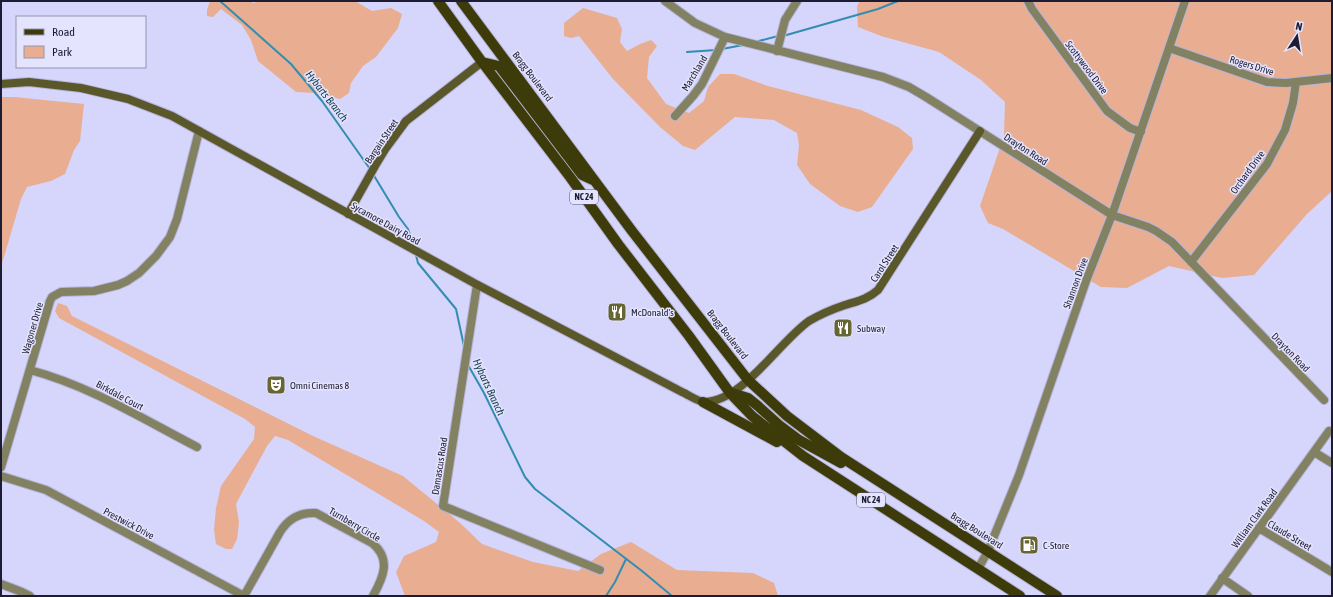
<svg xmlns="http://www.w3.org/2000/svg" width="1333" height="597" viewBox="0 0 1333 597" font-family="'Asap Condensed',sans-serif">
	<rect width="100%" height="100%" fill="#d6d5fc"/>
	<path fill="#e9ae91" d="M210,1H250L253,3L261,1H355L372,11L391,8L402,14L398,28L376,57L363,66L351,83L349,93L340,99L316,93L296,92L258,61L251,40L242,25L221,9L213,17L207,16V10Z
		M860,1H1332V191L1307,214L1254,275L1222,278L1169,266L1127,288L1101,287L1003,229L988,223L980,206L1004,136L1005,102L981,80L939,52L881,36L858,27L857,6Z
		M583,8L617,18L622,29L620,42L627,51L640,44L651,40L657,46L649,57L647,78L666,104L689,113L704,101L708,87L720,74H734L768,86L861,110L898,127L912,138L913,149L872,207L858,212L840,206L810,184L797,165L799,145L797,133L774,120L735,117L695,150L683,146L660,127L613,79L579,36L571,38L564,36V23Z
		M1,97H14L84,104L80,141L74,150L65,174L51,181L27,187L21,199L1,267Z
		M58,303L67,306L72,316L313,436L403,476L459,522L482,544L533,562L578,571L601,554L631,542L677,570L753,573L774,583L778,596H405L396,572L404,556L436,542L439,532L424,521L288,440L275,436L267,446L236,504L239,522L237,539L232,549H226L216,544L214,530L216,508L221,486L254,439L255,427L245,419L59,318L55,311Z"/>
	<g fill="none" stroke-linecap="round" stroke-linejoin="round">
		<path stroke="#338db0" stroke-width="2" d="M220,1L291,64L322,101L370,169
			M783,36L878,9L898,1
			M755,42L778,36
			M722,49L743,45
			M687,52L716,50
			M373,174L399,217L408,229L414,247
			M416,255L418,263L456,309L464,346
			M468,365L484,393L525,477L535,489L642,571L672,596
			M606,596L615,582L626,559"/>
		<defs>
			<path id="street" d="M665,1L695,23L725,37L883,77L909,87L926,97L1112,215L1148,227L1156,231L1172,242L1324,400
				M1028,1L1032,9L1107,111L1130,128L1141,132
				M1169,48L1267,82L1286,83L1332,78
				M777,51L785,20L797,1
				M675,116L693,96L702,84L725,37
				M1191,262L1267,164L1285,130L1293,103L1296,82
				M477,285L443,506L600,570
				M30,370C90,386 143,419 197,447
				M1314,452L1332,463
				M1,467L50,301L52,297L61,292L94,291L118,285L127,281L139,273L156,256L170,237L177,219L199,131
				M1,476L46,490L244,596L280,532C288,519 300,512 316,513L372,543C392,559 383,578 373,596
				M1259,528L1332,572
				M978,569L988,551L1019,475L1086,281L1112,215L1185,1
				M1222,578L1248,596
				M1,584L22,592L30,596
				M1210,596L1329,431"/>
			<path id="secondary" d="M1,84L29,82L81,88L128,99L172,116L474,283L682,392C689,395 698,402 705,402C743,401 779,342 809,321C821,314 833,309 845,305C858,301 868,299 878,290L980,131
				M348,214L375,166L386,148L406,121L482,62"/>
			<path id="primary" d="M438,1L482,62L570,177L618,244L689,336L730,393L752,416L803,456L1020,596
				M461,1L632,231L748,380L787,416L841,457L1057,596
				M482,62L499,66L582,175L595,181
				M732,393L748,398L758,406L779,425L799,440L841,463
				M703,402L777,442"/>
		</defs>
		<use href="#street" stroke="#b5b4d8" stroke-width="10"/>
		<use href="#secondary" stroke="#b5b4d8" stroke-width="10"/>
		<use href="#primary" stroke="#b5b4d8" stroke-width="12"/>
		<use href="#street" stroke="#828263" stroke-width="8"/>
		<use href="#secondary" stroke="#5a582a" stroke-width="8"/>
		<use href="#primary" stroke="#3d3b09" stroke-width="10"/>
	</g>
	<defs>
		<symbol id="restaurant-square" viewBox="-11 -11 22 22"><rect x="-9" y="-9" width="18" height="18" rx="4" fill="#676532" stroke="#e4e4fe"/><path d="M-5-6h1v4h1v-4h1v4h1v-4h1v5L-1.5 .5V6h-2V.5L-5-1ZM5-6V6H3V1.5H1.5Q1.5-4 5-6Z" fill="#fff"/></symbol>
		<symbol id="theatre-square" viewBox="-11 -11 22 22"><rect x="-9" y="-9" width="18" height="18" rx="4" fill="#676532" stroke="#e4e4fe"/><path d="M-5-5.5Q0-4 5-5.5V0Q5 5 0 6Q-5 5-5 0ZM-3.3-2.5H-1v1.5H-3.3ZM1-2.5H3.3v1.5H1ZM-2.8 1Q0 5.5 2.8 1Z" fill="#fff"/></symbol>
		<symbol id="fuel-square" viewBox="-11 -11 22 22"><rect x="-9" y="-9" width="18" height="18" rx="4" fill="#676532" stroke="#e4e4fe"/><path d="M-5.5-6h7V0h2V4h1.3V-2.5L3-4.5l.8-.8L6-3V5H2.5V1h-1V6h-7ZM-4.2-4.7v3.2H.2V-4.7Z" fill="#fff"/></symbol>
	</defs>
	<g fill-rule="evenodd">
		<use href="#restaurant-square" x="606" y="301" width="22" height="22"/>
		<use href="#restaurant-square" x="832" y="317" width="22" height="22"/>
		<use href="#theatre-square" x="265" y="374" width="22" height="22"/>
		<use href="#fuel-square" x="1018" y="534" width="22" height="22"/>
	</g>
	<g text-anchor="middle" stroke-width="3" stroke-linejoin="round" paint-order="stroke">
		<g fill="#e4e4fe" stroke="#595870" stroke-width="1">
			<rect x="570" y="190" width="28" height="14" rx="3"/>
			<rect x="857" y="493" width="28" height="14" rx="3"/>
		</g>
		<g font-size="9" font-weight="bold" fill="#1e1c33">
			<text x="584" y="200">NC 24</text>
			<text x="871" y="503">NC 24</text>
		</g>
		<g font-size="10" fill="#1e1c33" stroke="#e4e4fe">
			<text transform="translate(1252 65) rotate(17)" y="4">Rogers Drive</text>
			<text transform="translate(1087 67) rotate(53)" y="4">Scottywood Drive</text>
			<text transform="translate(694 73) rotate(-59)" y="4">Marchland</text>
			<text transform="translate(533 76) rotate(53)" y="4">Bragg Boulevard</text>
			<text transform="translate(381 141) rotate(-56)" y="4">Bargain Street</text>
			<text transform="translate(1026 149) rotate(33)" y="4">Drayton Road</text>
			<text transform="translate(1247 172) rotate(-54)" y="4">Orchard Drive</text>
			<text transform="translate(386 223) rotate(29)" y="4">Sycamore Dairy Road</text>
			<text transform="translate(884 263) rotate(-57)" y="4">Carol Street</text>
			<text transform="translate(1075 283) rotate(-70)" y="4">Shannon Drive</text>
			<text transform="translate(32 328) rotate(-74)" y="4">Wagoner Drive</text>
			<text transform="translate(728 334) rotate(52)" y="4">Bragg Boulevard</text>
			<text transform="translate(1291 352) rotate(46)" y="4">Drayton Road</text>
			<text transform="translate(120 395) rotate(28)" y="4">Birkdale Court</text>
			<text transform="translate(439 466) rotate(-81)" y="4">Damascus Road</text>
			<text transform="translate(1254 518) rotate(-54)" y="4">William Clark Road</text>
			<text transform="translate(129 523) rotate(28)" y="4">Prestwick Drive</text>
			<text transform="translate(355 524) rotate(30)" y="4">Turnberry Circle</text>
			<text transform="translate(977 530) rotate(32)" y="4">Bragg Boulevard</text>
			<text transform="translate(1290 535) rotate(31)" y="4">Claude Street</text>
		</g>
		<g font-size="10" fill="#1e1c33" stroke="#e4e4fe" text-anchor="start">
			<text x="631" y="316">McDonald's</text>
			<text x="857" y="332">Subway</text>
			<text x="290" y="389">Omni Cinemas 8</text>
			<text x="1043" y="549">C-Store</text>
		</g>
		<g font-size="11" font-style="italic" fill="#163e4d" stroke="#e4e4fe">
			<text transform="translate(327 96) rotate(52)" y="4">Hybarts Branch</text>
			<text transform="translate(489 387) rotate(65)" y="4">Hybarts Branch</text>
		</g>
	</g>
	<rect width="1333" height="597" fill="none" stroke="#1e1c33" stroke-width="4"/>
	<rect x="16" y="16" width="130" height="52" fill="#e4e4fe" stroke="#9594ad"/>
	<rect x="24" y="29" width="20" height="6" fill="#3d3b09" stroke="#9594ad"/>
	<text x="52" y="36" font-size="12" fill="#1e1c33">Road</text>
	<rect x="24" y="46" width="20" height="12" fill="#e9ae91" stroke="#9594ad"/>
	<text x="52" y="56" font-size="12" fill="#1e1c33">Park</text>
	<g transform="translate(1297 36) rotate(12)" stroke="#e4e4fe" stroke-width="3" paint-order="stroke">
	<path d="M0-3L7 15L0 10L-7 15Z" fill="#1e1c33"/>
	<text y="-6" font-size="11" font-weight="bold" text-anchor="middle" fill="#1e1c33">N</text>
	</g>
</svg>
